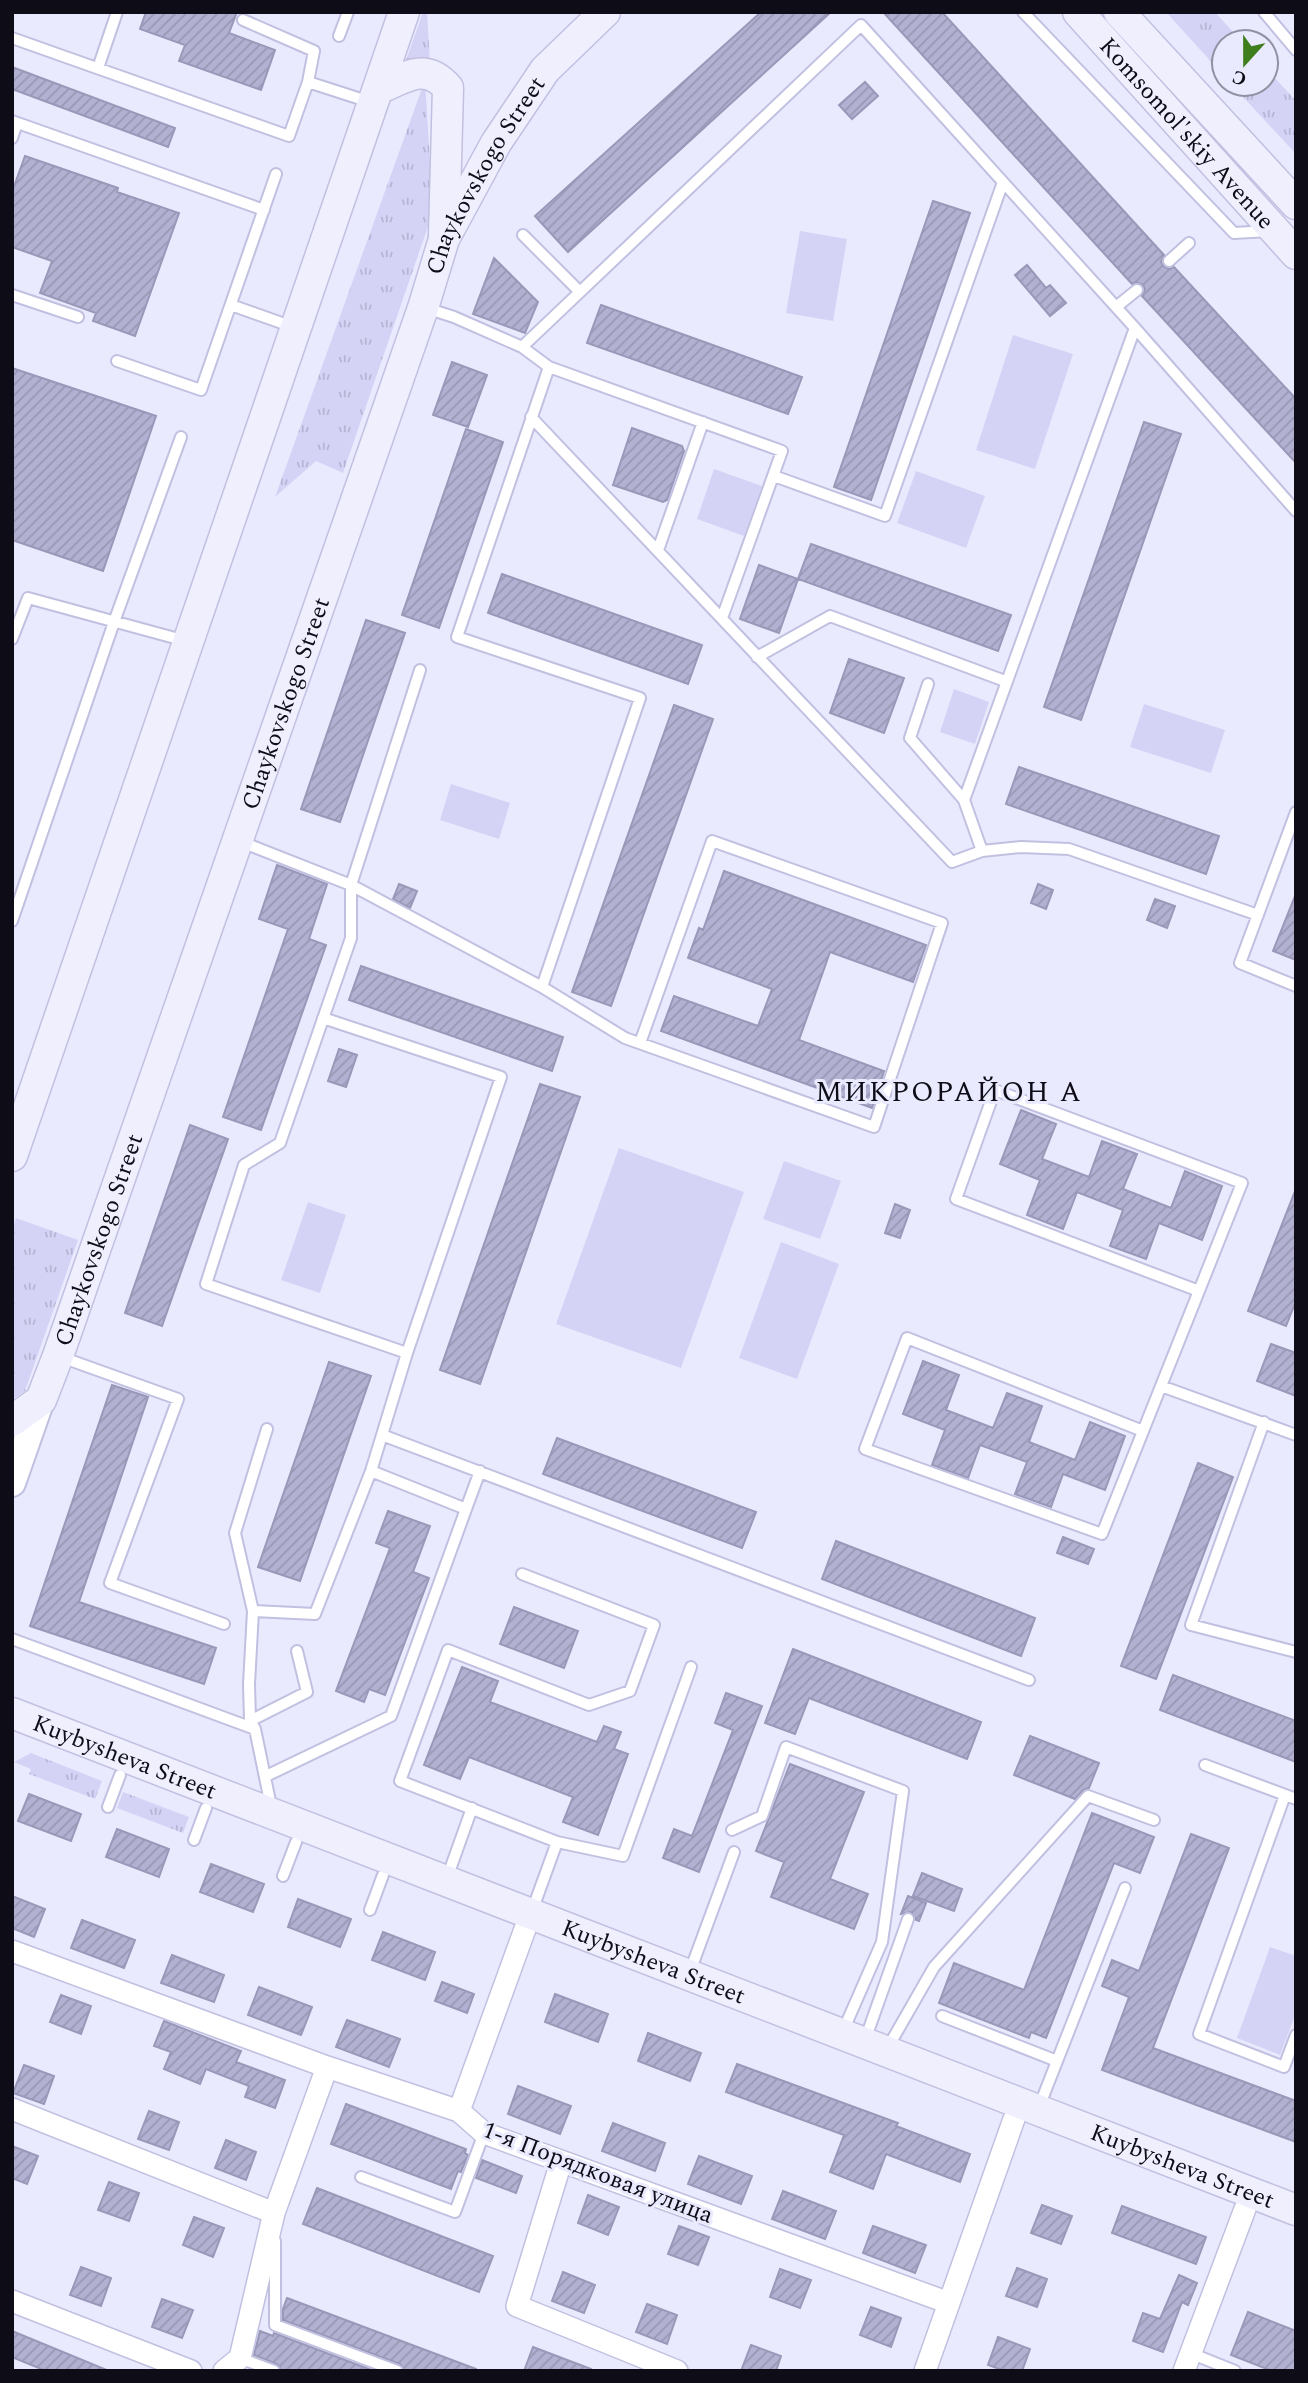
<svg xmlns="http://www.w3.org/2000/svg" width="1308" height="2383" viewBox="0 0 1308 2383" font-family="Spectral,serif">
	<defs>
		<pattern id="grass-tufts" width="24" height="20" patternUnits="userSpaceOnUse" patternTransform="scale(1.75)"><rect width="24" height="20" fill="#d4d3f6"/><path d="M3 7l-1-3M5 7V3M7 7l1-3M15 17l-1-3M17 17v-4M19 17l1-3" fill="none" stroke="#b5b4d2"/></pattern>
		<pattern id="building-hatch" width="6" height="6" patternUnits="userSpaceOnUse" patternTransform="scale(1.75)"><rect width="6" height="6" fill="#b2b1d2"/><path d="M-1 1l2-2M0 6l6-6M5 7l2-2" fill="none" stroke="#9897b4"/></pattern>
	</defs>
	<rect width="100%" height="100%" fill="#eaeaff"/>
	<path fill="url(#grass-tufts)" d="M423,12H427L430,63L406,60Z
		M1166,12H1215L1242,42H1224V76Z
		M1266,68L1296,101V154L1231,84H1266Z
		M425,80L433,212L343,473L316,461L275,497Z
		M16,1218L78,1240L25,1391L12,1400V1230Z
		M31,1753L102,1781L95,1799L29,1774L31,1769L14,1762Z
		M123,1792L189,1817L183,1833L117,1808Z"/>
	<path fill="#d4d3f6" d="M800,231L847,239L833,321L786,313Z
		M1013,335L1073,354L1035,469L976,450Z
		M714,469L762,486L744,536L697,519Z
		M916,471L985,496L966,548L897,523Z
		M954,689L989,702L975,744L940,732Z
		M1144,704L1225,730L1211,773L1130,747Z
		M451,784L510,803L499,839L440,820Z
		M619,1148L744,1192L681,1368L556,1324Z
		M784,1161L841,1181L820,1239L763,1219Z
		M308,1202L346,1215L320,1293L281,1280Z
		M781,1242L839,1264L797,1379L739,1358Z
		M1270,1947L1296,1956V2013L1280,2055L1237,2038Z"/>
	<path fill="url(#building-hatch)" stroke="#9a98b8" stroke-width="2" d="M146,12H237L229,33L275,50L261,90L179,61L185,45L140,29Z
		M761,12H831L568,252L535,216Z
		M883,12H942L1164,255L1161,262L1164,267L1170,269L1174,267L1296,399V463L1142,296L1145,289L1143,285L1136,282L1132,284Z
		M12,67L175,128L168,147L12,89Z
		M865,82L878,96L852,119L839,105Z
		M25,156L118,188L117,192L179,213L135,336L93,321L96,313L40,293L52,261L12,247V192Z
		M933,201L970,213L871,500L834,487Z
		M494,258L538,302L525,333L473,314Z
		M1027,265L1046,288L1050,285L1066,303L1050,316L1015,275Z
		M601,305L802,377L788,414L587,343Z
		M452,362L487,375L468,427L433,415Z
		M12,368L156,416L103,571L12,540Z
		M1144,422L1181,434L1081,720L1044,707Z
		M632,428L682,446L684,451L667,500L663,502L613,485Z
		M466,429L503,442L439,628L402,615Z
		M811,544L1011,615L998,651L798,579Z
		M759,565L798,579L779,633L740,619Z
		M502,574L702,645L688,684L488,613Z
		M366,620L405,633L340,822L301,809Z
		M849,659L904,678L884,733L830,713Z
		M674,705L713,719L611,1006L572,992Z
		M1019,767L1219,836L1206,874L1006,804Z
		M277,865L327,884L309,939L326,945L261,1130L223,1117L288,929L259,919Z
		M724,871L926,945L913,982L830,952L799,1040L884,1071L872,1108L661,1031L674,996L758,1026L772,989L688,958L699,928L703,930Z
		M399,884L417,891L410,908L393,899Z
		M1038,884L1053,890L1046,909L1031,903Z
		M1295,896H1296V960L1273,951Z
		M1155,899L1175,906L1167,928L1147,920Z
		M361,966L563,1037L552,1071L349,1000Z
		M339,1049L357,1055L346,1087L328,1081Z
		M540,1084L580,1097L480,1384L440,1370Z
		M1021,1110L1056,1124L1042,1159L1089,1177L1102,1141L1137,1154L1123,1189L1171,1208L1185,1171L1222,1186L1202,1240L1159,1223L1146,1259L1110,1246L1123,1210L1077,1192L1063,1229L1027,1215L1040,1180L1000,1164Z
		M190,1125L228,1139L162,1326L125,1313Z
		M1295,1191L1296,1301L1286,1326L1248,1311Z
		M895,1204L910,1210L900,1238L885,1233Z
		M1271,1344L1296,1353V1396L1257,1381Z
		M923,1361L959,1375L946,1410L993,1428L1007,1393L1042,1406L1029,1442L1075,1460L1090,1422L1125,1436L1105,1490L1063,1474L1051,1507L1015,1494L1027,1462L980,1445L968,1478L932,1465L945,1430L903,1414Z
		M329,1362L371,1376L300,1581L258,1567Z
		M112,1385L148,1397L79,1602L216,1648L204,1684L30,1626Z
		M557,1438L756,1512L742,1548L543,1474Z
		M1198,1463L1233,1477L1156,1679L1121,1666Z
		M388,1511L430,1526L413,1572L429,1578L385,1695L369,1689L364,1702L336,1691L390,1548L376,1543Z
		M1063,1537L1094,1549L1088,1564L1057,1553Z
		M836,1541L1035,1618L1021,1656L822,1579Z
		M514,1607L578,1631L564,1668L500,1644Z
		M793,1649L981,1722L967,1759L809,1698L795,1734L765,1723Z
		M462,1667L498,1681L490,1702L597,1742L604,1726L621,1732L614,1749L628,1754L598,1835L563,1822L573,1797L469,1757L460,1779L424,1765Z
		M1173,1675L1296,1721V1762L1160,1710Z
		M726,1693L762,1706L699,1872L663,1858L674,1829L692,1836L733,1730L715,1723Z
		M1030,1736L1099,1763L1089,1788L1083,1790L1075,1799L1014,1775Z
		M790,1764L864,1792L830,1879L868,1894L854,1929L771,1897L784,1862L756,1851Z
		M29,1794L81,1814L71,1841L18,1821Z
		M1092,1813L1154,1837L1140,1873L1114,1863L1046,2038L1031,2032L1029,2038L939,2003L954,1963L1024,1990Z
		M117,1829L169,1849L159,1877L106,1857Z
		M1191,1834L1229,1848L1153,2048L1296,2101V2142L1102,2070L1129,1997L1102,1986L1112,1960L1139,1971Z
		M211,1864L264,1884L253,1912L200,1892Z
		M922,1873L962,1889L954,1911L913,1896Z
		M12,1896L45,1909L34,1937L12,1928Z
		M908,1896L926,1903L919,1921L916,1920L911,1912L901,1914Z
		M298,1899L351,1919L340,1947L288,1927Z
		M82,1920L135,1940L124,1968L71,1948Z
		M383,1932L435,1952L425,1980L372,1960Z
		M172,1955L224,1975L214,2002L161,1983Z
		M442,1982L474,1994L467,2013L435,2001Z
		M259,1987L312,2007L301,2035L248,2015Z
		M555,1994L608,2014L598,2042L545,2022Z
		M61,1995L91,2006L81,2034L50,2022Z
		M347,2020L400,2039L389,2067L336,2047Z
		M164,2021L241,2051L236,2062L285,2080L275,2108L245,2097L249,2086L206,2069L200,2084L164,2069L171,2052L154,2046Z
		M648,2033L701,2053L690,2081L638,2061Z
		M737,2064L898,2123L896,2126L970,2154L960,2182L886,2154L873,2189L830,2172L844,2135L726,2092Z
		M24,2065L54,2076L44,2104L13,2093Z
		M518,2086L571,2106L560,2134L508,2114Z
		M346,2104L466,2149L465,2153L468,2155L461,2172L458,2171L451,2189L331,2144Z
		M149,2111L179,2122L169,2150L138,2139Z
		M613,2123L665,2143L655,2171L602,2151Z
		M226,2140L256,2152L246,2180L215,2168Z
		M12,2146L38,2156L27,2184L12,2178Z
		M699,2156L752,2176L741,2204L688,2184Z
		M482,2160L522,2176L516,2193L476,2178Z
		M109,2182L139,2193L129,2221L98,2210Z
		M317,2188L493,2256L479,2292L303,2224Z
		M783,2191L836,2211L825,2239L772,2219Z
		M588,2195L619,2207L608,2235L578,2223Z
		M1042,2205L1072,2216L1061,2244L1031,2233Z
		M1122,2206L1206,2237L1196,2264L1112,2233Z
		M194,2217L224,2228L213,2257L183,2245Z
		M679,2226L709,2237L698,2265L668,2254Z
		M873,2226L926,2245L915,2273L863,2253Z
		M81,2267L111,2278L101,2306L70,2295Z
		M1017,2268L1047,2279L1037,2307L1006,2296Z
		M780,2269L811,2280L800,2308L770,2297Z
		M563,2272L595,2285L584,2313L552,2301Z
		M1179,2275L1197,2283L1188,2305L1182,2302L1163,2352L1133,2341L1143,2313L1160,2319Z
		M287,2298L476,2369V2371H405L400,2364L283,2320V2309Z
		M162,2299L193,2310L182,2338L152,2327Z
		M647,2304L677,2315L667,2344L636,2332Z
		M871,2307L901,2318L891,2347L860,2335Z
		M1248,2312L1296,2331V2371H1272L1231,2355Z
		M12,2331L107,2370L106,2371H46L12,2357Z
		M260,2331L273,2336L274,2333L374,2371H282L277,2364L254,2355Z
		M998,2337L1030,2349L1022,2371H1005L988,2365Z
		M751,2345L781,2356L776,2371H741Z
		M533,2347L591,2369V2371H524Z"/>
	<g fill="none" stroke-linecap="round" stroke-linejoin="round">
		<defs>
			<path id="service" d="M1023,12L1234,233L1269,231
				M1264,12L1296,50
				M243,20L314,51L308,82
				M339,36L348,12
				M12,38L289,136L308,82L370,102
				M98,68L117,12
				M12,121L264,210
				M12,138L17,123
				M523,235L580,292
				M1169,261L1189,243
				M12,295L78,317
				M231,305L293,327
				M1116,307L1137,290
				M426,308L454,317L522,347L549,367L782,451L722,618
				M522,347L861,25L1135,328L1296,511
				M117,361L201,390L276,174
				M531,417L952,862L982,851L1021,847L1069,849L1258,915
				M774,476L885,516L1003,182
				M658,550L703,422
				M12,639L28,598L186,641
				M757,657L830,616L1005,681
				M928,684L910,738L964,800
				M1296,812L1240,963L1296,986
				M239,841L351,885L542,987L625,1038L874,1127L942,923L712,841L640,1043
				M982,851L964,800L1135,328
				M12,921L114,622L181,437
				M542,987L640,698L457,637L549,367
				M407,1353L206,1284L244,1165L280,1143L351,938V885L420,670
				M61,1357L178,1399L110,1583L224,1624
				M1161,1386L1296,1435
				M1264,1422L1191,1625L1296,1652
				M267,1429L235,1533L253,1611L249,1684L250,1721L255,1729L272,1811
				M1143,1431L907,1338L865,1449L1102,1534L1242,1183L995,1090L956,1199L1199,1291
				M382,1435L1029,1680
				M466,1509L480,1471
				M522,1574L654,1625L630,1691L589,1705L448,1650L400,1781L557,1842L623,1856L691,1667
				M253,1611L315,1614L371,1471L407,1353L501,1077L323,1018
				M12,1639L255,1729
				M250,1721L307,1692L297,1651
				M1205,1765L1296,1799
				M266,1776L391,1716L466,1509L371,1471
				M1285,1795L1199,2034L1284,2067L1296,2035
				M108,1807L120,1775
				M732,1830L762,1816L786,1747L903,1791L882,1942L843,2031
				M194,1840L206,1808
				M283,1876L296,1842
				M447,1878L472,1808
				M370,1910L383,1875
				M532,1911L557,1842
				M689,1974L734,1852
				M942,2016L1057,2061
				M865,2040L908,1919
				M887,2049L934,1967L1088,1796L1154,1820
				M1039,2107L1125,1888
				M361,2177L455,2212L484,2133
				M275,2241V2325L397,2371
				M1190,2353L1235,2371
				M240,2358L274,2371"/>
			<path id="minor" d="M12,1951L327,2067L459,2111L484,2133L949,2303
				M12,2109L274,2213
				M459,2111L525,1929
				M561,2162L517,2306L677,2371
				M12,2301L191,2371
				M224,2371L240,2358L274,2213L327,2067
				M925,2371L1014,2119
				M1184,2371L1245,2209"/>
			<path id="tertiary" d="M12,1483L41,1400"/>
			<g id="secondary">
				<path id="s1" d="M1078,12L1296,254"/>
				<path d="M1119,12L1296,204"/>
				<path d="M378,89C405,78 425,61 448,88L444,235"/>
				<path d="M12,1156L404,12"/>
				<path id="s2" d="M12,1421L41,1400L58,1356L423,308L444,239L496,143L545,70L605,12"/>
				<path id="s3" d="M12,1713L1296,2210"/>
			</g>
		</defs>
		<use href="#service" stroke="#c1c0e1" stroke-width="14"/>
		<use href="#minor" stroke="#c1c0e1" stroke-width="24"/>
		<use href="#tertiary" stroke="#c1c0e1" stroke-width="30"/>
		<use href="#secondary" stroke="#c1c0e1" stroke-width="33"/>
		<use href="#service" stroke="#fff" stroke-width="10"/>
		<use href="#minor" stroke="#fff" stroke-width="21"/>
		<use href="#tertiary" stroke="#fff" stroke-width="26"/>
		<use href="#secondary" stroke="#f0effe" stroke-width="30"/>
	</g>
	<g text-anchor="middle" stroke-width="6" stroke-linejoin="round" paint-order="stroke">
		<g font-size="24" fill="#0d0c17" stroke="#eaeaff">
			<text dy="8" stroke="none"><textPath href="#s1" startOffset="163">Komsomol'skiy Avenue</textPath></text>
			<text dy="8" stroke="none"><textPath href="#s2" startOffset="1340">Chaykovskogo Street</textPath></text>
			<text dy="8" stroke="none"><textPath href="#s2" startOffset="774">Chaykovskogo Street</textPath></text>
			<text dy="8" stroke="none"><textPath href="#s2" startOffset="206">Chaykovskogo Street</textPath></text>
			<text dy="8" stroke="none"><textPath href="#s3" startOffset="121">Kuybysheva Street</textPath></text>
			<text dy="8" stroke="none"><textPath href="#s3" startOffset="688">Kuybysheva Street</textPath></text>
			<text dy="8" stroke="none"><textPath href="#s3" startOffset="1255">Kuybysheva Street</textPath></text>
			<text transform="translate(598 2172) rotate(21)" y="8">1-я Порядковая улица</text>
		</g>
		<g font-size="28" letter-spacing="2" fill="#0d0c17" stroke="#eaeaff">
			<text x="949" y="1101">МИКРОРАЙОН А</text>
		</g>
	</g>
	<rect width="1308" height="2383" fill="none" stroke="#0d0c17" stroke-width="28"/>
	<g transform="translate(1245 63) rotate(201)"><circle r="33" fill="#eaeaff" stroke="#9291a2" stroke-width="2"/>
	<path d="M0-5L12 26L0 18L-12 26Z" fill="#3f7e1d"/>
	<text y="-10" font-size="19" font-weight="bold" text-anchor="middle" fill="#0d0c17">С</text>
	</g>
</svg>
